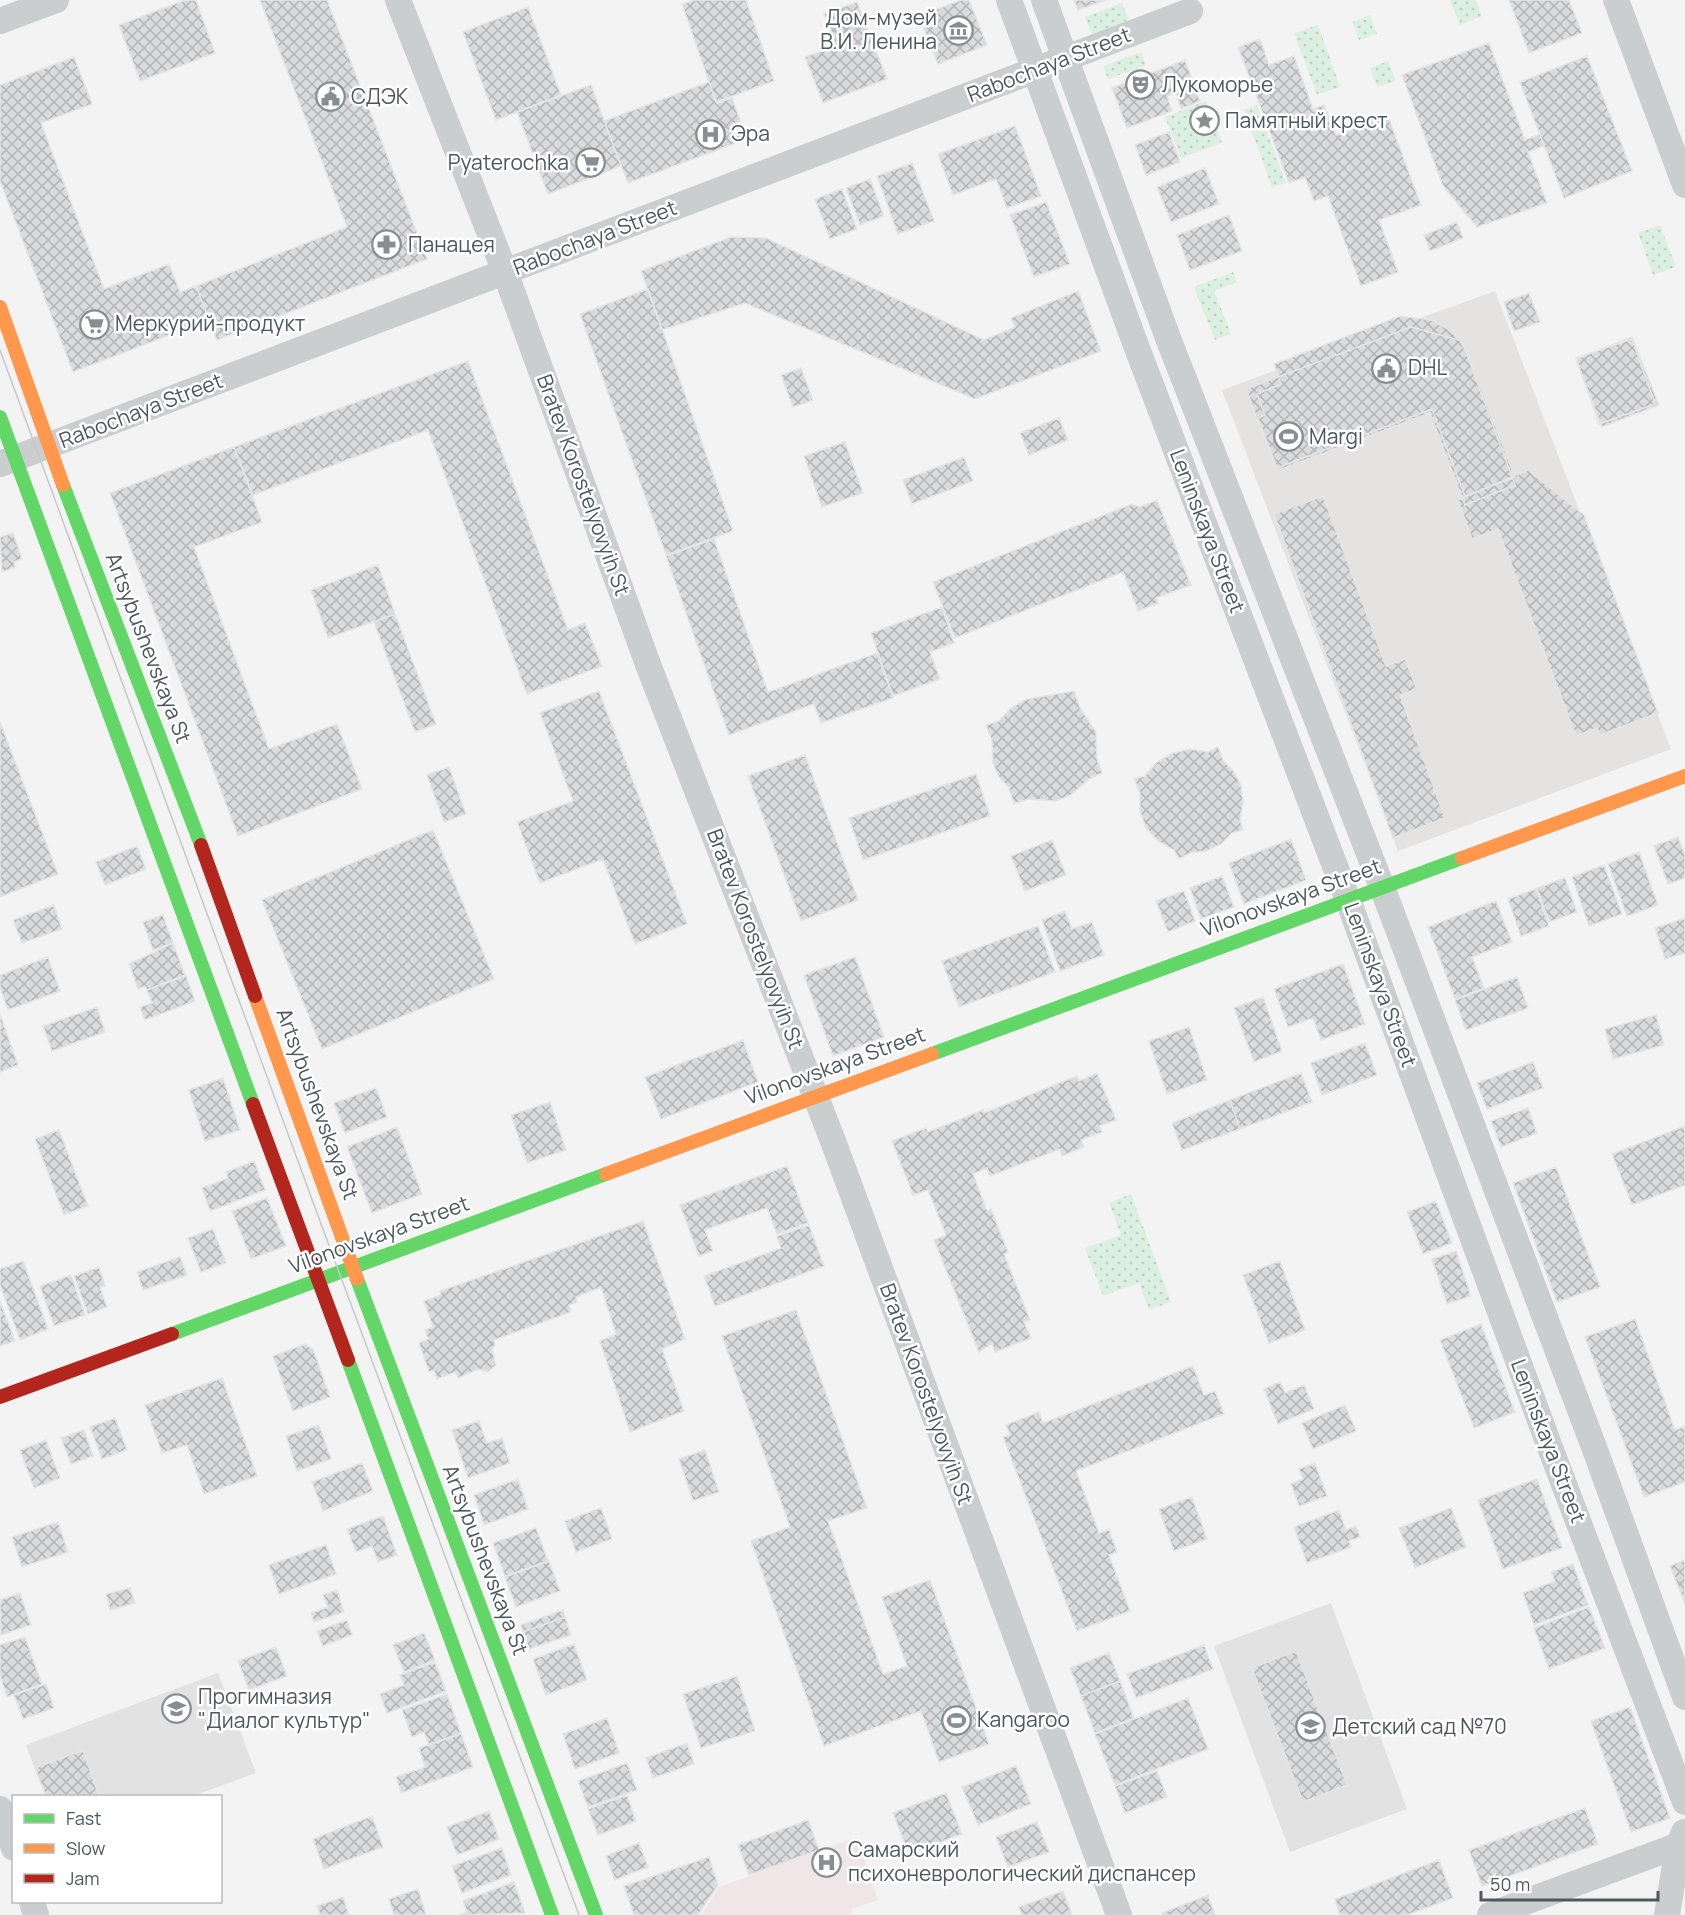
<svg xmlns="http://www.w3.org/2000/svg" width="1685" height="1915" viewBox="0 0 1685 1915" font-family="Manrope,sans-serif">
	<defs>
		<pattern id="grass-dots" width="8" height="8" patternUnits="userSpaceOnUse" patternTransform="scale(1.5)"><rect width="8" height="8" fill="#dbf0e0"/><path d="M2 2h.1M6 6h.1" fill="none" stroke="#bdd0c3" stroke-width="1.8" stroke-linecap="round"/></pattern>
		<pattern id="building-cross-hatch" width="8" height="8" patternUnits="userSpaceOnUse" patternTransform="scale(1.5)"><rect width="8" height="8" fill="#dadbdc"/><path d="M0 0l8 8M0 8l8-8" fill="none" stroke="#b3b4b6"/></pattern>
	</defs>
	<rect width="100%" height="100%" fill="#f4f3f3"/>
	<path fill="#e4e3e1" d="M1495,291L1671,749L1398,851L1222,390Z"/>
	<path fill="#e2e2e3" d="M1331,1603L1407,1809L1290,1852L1214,1646Z
		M218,1673L256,1773L193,1796H45L26,1745Z"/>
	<path fill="#f0e6e7" d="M857,1837L878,1900L851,1909L853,1915H701L719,1887Z"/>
	<path fill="url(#grass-dots)" d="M1450,0H1476L1482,16L1460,25Z
		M1122,3L1129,20L1092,35L1085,17Z
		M1370,15L1377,34L1359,40L1352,22Z
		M1318,25L1340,87L1317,95L1294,33Z
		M1141,52L1146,65L1108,79L1103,66Z
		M1388,61L1396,81L1377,87L1370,68Z
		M1206,101L1211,114L1202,117L1201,124L1207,129L1216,126L1222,143L1181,158L1165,117Z
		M1257,105L1286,183L1272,187L1244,110Z
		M1660,225L1676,267L1653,275L1638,233Z
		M1233,272L1237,282L1214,291L1231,334L1215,340L1194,287Z
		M1131,1194L1171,1302L1149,1310L1139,1283L1103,1296L1085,1248L1121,1235L1109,1203Z"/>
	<path fill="url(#building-cross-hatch)" stroke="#e5e5e6" stroke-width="1.5" d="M185,0H196L215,53L140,81L119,25Z
		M260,0H327L427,259L217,340L196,286L347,227Z
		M695,0H746L774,81L716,102L682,4Z
		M961,0H969L987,45L938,64L919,16Z
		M1074,0H1106L1078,10Z
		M1509,0H1569L1582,33L1529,53Z
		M857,2L887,79L823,103L805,57L836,46L824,14Z
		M528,7L561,95L496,120L463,32Z
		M1260,39L1269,65L1294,56L1313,109L1324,105L1336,135L1388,116L1421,205L1379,220L1398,272L1361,286L1328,196L1314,201L1305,177L1289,183L1238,47Z
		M1489,43L1525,140L1540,134L1544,146L1528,152L1547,203L1477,227L1443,186L1402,75Z
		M1587,56L1632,171L1564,198L1520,82Z
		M74,57L92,104L41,123L104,289L169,264L180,292L196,286L209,320L73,372L0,181V85Z
		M1185,60L1200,101L1181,109L1176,93L1167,96L1172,111L1127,128L1112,88Z
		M709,82L717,103L732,98L747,139L628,183L604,121Z
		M591,85L621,166L548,194L517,112Z
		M1015,126L1041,196L1007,208L996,179L953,195L938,154Z
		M1169,132L1180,162L1146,175L1135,145Z
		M912,163L934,221L898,234L877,176Z
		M1205,168L1219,204L1171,222L1157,187Z
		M870,179L884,216L860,225L846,188Z
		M842,189L857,229L830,239L815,199Z
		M1046,202L1070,264L1034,277L1010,215Z
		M1229,215L1242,251L1190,270L1177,235Z
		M1457,222L1463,238L1430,251L1424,235Z
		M731,237L766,238L984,340L1015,327L1011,318L1078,291L1101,351L975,399L745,303L662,330L641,271Z
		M648,289L733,531L666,555L580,314Z
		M1529,293L1540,322L1514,331L1504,302Z
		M1400,316L1431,320L1448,329L1459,339L1470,359L1515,477L1465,496L1432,409L1277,468L1258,418L1265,415L1257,394L1281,384L1274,364Z
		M1411,327L1462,341L1515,485L1465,505L1430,413L1277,471L1246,389Z
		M1632,337L1659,405L1602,427L1576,359Z
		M1632,339L1655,404L1599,424L1576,358Z
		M468,361L568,630L585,623L602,666L527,694L428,430L253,495L234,447Z
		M801,368L813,400L793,407L781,375Z
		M1059,418L1068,440L1029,455L1020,433Z
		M845,442L863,493L822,507L804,456Z
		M234,447L262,522L194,547L269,749L337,724L362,789L238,836L110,493Z
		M964,457L973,481L912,504L903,480Z
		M1528,470L1584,515L1658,713L1600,735L1597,728L1576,736L1498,529L1472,539L1458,500Z
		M1323,496L1386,666L1405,659L1417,689L1400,695L1445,818L1393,838L1274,514Z
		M1157,500L1191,585L1156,598L1158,603L1138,611L1123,572L955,638L933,582L1132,504L1140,507Z
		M13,533L22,559L14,562L15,567L2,572L0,537Z
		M714,539L768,692L877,653L893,698L821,723L814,704L729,735L666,556Z
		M378,565L395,614L328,638L311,590Z
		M942,607L954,643L930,652L940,679L893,696L871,633Z
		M395,614L436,724L415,732L374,622Z
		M599,691L687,924L635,944L603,859L540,883L517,822L573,801L540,713Z
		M1074,691L1080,708L1096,732L1097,759L1102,773L1089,779L1071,795L1056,801L1028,799L1014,804L1009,788L999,777L993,763L992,741L986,725L999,721L1012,707L1027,699Z
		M0,722L58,874L0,897Z
		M1218,747L1223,760L1234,772L1241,786L1243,802L1240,819L1243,830L1232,833L1221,844L1206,851L1190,853L1179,859L1174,850L1158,841L1146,828L1140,811V793L1134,779L1145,776L1157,762L1173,753L1190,749L1208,752Z
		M805,755L858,900L801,921L748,776Z
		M449,767L466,814L444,822L427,775Z
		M976,774L990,816L863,860L849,818Z
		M433,830L494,979L322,1049L262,900Z
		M1678,837L1685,855V878L1668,884L1654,846Z
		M1291,839L1306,880L1244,904L1229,863Z
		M1052,840L1066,875L1025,891L1011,856Z
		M137,846L146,869L105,885L96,862Z
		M1639,852L1658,905L1627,916L1608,864Z
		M1604,865L1622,914L1589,926L1572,877Z
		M1222,876L1234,907L1201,919L1190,888Z
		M1565,878L1577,912L1549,922L1537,888Z
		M1536,889L1549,926L1521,936L1508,899Z
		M1184,891L1195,921L1168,932L1156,901Z
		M1496,901L1512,942L1472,957L1484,988L1455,999L1428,927Z
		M54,905L62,929L22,943L13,920Z
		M1065,911L1072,929L1092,922L1104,955L1060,971L1042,920Z
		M163,915L173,943L153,950L143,922Z
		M1685,918V953L1665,959L1655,928Z
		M1038,926L1055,972L959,1007L942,961Z
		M173,943L185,975L147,990L145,986L138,989L129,964Z
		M48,957L60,991L8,1010L0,988V975Z
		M855,957L884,1037L833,1056L804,975Z
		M1343,964L1365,1024L1321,1040L1313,1018L1288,1027L1274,989Z
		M186,976L195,1001L145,1020L140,1007L152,1003L147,990Z
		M1517,977L1528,1008L1466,1030L1455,1000Z
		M1263,997L1282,1051L1254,1062L1234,1008Z
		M97,1007L105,1032L52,1051L43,1026Z
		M0,1014L18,1065L0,1072Z
		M1656,1015L1664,1045L1613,1059L1605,1029Z
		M1189,1027L1207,1080L1167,1094L1149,1041Z
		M743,1040L758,1082L661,1119L645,1077Z
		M1365,1043L1377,1075L1322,1095L1311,1063Z
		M1533,1062L1543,1088L1487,1109L1477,1083Z
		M1097,1073L1116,1120L1099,1126L1102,1132L1081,1140L1084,1147L1062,1156L1060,1149L990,1176L987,1168L973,1174L987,1211L991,1209L1008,1252L1004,1254L1030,1320L1024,1322L1031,1338L995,1352L992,1343L979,1352L934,1240L946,1235L928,1190L913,1195L892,1141L926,1128L928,1132L983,1110L984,1113L1077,1076L1079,1081Z
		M1301,1073L1312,1102L1240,1129L1230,1100Z
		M223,1078L240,1130L205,1141L189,1090Z
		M376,1088L387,1117L345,1133L334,1103Z
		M1230,1100L1240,1129L1182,1150L1172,1123Z
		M550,1102L566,1150L527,1163L511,1115Z
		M1528,1108L1537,1133L1501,1147L1491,1121Z
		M1685,1126V1185L1632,1205L1612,1154Z
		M397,1127L422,1194L372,1213L347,1147Z
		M59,1130L88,1206L64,1215L35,1139Z
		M254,1161L265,1190L210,1211L202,1188L228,1178L226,1172Z
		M787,1166L808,1223L777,1234L767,1208L705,1230L713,1251L699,1256L680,1205Z
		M1556,1167L1600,1287L1557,1302L1513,1183Z
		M267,1198L286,1246L251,1259L232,1211Z
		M1436,1201L1452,1243L1423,1254L1407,1212Z
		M643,1221L685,1339L662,1349L684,1411L630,1432L600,1341L616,1334L601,1287L576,1297L577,1302L569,1305L571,1312L494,1340L495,1345L492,1349L496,1365L488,1372L479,1369L458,1378L456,1372L437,1379L434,1370L429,1372L419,1343L428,1339L425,1330L433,1327L424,1301L441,1295L440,1291Z
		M809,1225L824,1266L715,1306L704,1276L781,1248L777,1236Z
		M213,1229L226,1263L201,1272L188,1238Z
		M1456,1251L1471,1296L1447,1304L1432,1259Z
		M180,1257L187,1275L143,1290L137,1272Z
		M23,1261L48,1329L20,1340L0,1285V1269Z
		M1280,1261L1305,1330L1269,1343L1243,1275Z
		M99,1267L105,1286L100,1287L107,1307L88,1314L74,1276Z
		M71,1275L85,1315L54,1326L40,1286Z
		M0,1301L15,1341L0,1346Z
		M796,1310L867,1508L828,1521L883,1674L907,1666L882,1597L930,1580L989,1744L939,1762L921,1711L824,1746L751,1541L790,1527L722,1336Z
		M1635,1319L1675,1430L1685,1426V1482L1644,1497L1585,1337Z
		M1481,1324L1515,1412L1474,1428L1440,1340Z
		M305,1344L313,1349L330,1397L293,1411L273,1356Z
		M1193,1366L1204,1395L1215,1391L1224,1414L1076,1471L1099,1533L1109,1529L1117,1552L1109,1555L1130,1611L1077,1631L1003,1437L1010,1435L1006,1425L1039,1412L1043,1423Z
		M222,1378L257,1476L204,1494L187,1445L162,1453L145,1405Z
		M1280,1382L1285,1393L1304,1385L1314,1409L1278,1424L1264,1389Z
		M1345,1405L1356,1431L1313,1449L1302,1423Z
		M115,1418L127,1450L102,1459L90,1427Z
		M479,1421L487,1443L502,1438L510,1463L468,1478L452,1430Z
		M319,1425L331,1459L297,1471L286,1436Z
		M84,1430L93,1456L71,1464L61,1438Z
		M46,1440L60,1478L34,1488L20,1450Z
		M705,1450L719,1492L693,1501L679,1459Z
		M362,1463L373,1491L323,1511L312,1482Z
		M1315,1463L1327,1496L1299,1506L1291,1484L1303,1479L1299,1469Z
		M518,1479L528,1509L484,1525L474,1495Z
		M1537,1479L1562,1548L1503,1569L1478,1500Z
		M1192,1497L1207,1539L1174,1551L1159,1509Z
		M601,1508L612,1539L576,1552L565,1521Z
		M1451,1508L1466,1547L1415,1568L1399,1528Z
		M1339,1510L1346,1530L1356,1526L1360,1537L1349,1541L1351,1547L1307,1563L1294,1527Z
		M383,1516L397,1555L378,1562L372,1546L356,1552L347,1529Z
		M58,1522L68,1552L22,1567L12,1537Z
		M536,1528L548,1561L505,1576L493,1543Z
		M326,1545L336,1574L279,1594L269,1565Z
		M1685,1560V1604L1670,1566Z
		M549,1561L560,1591L516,1607L505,1577Z
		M1573,1564L1588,1605L1534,1625L1523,1593L1555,1581L1551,1572Z
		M130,1588L135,1603L110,1610L106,1594Z
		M337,1590L344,1612L314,1622L311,1613L328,1607L323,1595Z
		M20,1593L31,1625L1,1635L0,1600Z
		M1589,1607L1605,1648L1549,1669L1534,1628Z
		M563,1610L565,1617L523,1632L521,1625Z
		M565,1617L571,1635L529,1649L523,1632Z
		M347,1620L352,1635L323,1646L317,1631Z
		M424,1633L435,1660L404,1672L393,1645Z
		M25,1637L42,1684L7,1697L0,1676V1645Z
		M574,1644L587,1680L546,1695L533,1659Z
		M1204,1645L1213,1669L1136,1698L1127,1674Z
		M276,1647L287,1676L249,1690L238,1661Z
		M1296,1651L1347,1785L1303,1802L1252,1668Z
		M1109,1653L1120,1681L1081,1696L1070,1668Z
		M435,1662L446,1691L387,1713L380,1694L404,1685L400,1675Z
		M737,1676L755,1731L701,1748L683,1694Z
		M1120,1681L1134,1718L1095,1733L1081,1696Z
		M46,1684L54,1708L23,1719L14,1695Z
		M447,1694L461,1734L429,1745L424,1732L412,1737L402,1710Z
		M1188,1698L1208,1749L1115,1785L1095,1734Z
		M1630,1707L1670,1818L1631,1832L1591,1721Z
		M607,1718L619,1753L575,1769L563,1734Z
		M461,1733L473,1767L401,1793L396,1777L425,1767L419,1748Z
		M687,1743L694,1764L653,1778L646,1758Z
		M83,1750L99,1796H46L35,1768Z
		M627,1763L637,1790L588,1807L578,1781Z
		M1016,1766L1031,1804L978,1825L962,1787Z
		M1157,1771L1167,1797L1125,1813L1115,1786Z
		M946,1793L962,1834L909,1854L893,1813Z
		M627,1795L636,1821L598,1835L588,1809Z
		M1585,1808L1598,1844L1482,1886L1469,1850Z
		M489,1811L499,1839L457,1855L447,1827Z
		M372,1816L383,1847L324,1869L313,1839Z
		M808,1820L819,1850L749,1875L738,1845Z
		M1037,1822L1049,1852L1008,1867L996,1837Z
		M639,1843L648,1867L615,1880L606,1856Z
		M502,1848L511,1875L462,1893L452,1866Z
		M709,1857L718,1885L698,1915H634L624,1886Z
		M1439,1860L1453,1898L1407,1915H1340L1335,1899Z
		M514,1882L525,1913L459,1915L467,1912L463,1901Z
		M418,1889L426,1915H394L389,1899Z
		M1063,1891L1072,1915H1022L1019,1907Z
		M1208,1895L1215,1915H1163L1162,1913Z
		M343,1897L349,1915H320L317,1906Z"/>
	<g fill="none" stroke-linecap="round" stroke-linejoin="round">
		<path stroke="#cbcece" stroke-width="26" d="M398,0L505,272L649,667L833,1141L1119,1915
			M1009,0L1137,348L1348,900L1551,1450L1685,1802
			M1044,0L1168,338L1382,887L1594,1447L1685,1697
			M1616,0L1685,185
			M0,21L56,0
			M0,464L1190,11
			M0,1809L14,1848
			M32,1902L36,1915
			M1490,1915L1685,1843
			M1667,1915L1678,1846L1684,1832"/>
		<path stroke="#63d668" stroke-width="14" d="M0,417L253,1104
			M63,485L201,845
			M932,1054L1462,858
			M357,1279L596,1915
			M172,1334L606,1174
			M348,1360L552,1915"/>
		<path stroke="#ff974d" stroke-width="14" d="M0,307L63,485
			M1462,858L1685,776
			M255,996L357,1279
			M606,1174L932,1054"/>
		<path stroke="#b3261e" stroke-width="14" d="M201,845L255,996
			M253,1104L348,1360
			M0,1397L172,1334"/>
		<path stroke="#c7c8c9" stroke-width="1.5" d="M0,350L324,1232L579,1915"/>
	</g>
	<defs>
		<symbol id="museum-ring" viewBox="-11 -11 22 22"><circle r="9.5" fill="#fff" stroke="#868e92" stroke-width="1.5"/><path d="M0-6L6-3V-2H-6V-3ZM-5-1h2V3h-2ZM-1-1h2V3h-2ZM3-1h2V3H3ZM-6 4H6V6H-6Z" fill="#868e92"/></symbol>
		<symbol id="theatre-ring" viewBox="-11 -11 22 22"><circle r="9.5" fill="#fff" stroke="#868e92" stroke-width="1.5"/><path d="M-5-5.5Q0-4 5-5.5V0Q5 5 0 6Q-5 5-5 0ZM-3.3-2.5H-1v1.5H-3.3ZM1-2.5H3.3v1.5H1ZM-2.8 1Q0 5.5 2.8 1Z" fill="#868e92"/></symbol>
		<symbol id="civic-ring" viewBox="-11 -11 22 22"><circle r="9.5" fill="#fff" stroke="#868e92" stroke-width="1.5"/><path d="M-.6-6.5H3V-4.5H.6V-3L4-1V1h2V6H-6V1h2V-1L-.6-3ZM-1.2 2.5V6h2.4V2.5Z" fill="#868e92"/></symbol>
		<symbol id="sight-ring" viewBox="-11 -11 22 22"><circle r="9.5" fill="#fff" stroke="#868e92" stroke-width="1.5"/><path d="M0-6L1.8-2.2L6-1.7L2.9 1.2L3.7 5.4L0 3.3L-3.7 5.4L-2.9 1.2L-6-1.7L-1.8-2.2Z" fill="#868e92"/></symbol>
		<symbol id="hospital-ring" viewBox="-11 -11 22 22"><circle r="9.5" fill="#fff" stroke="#868e92" stroke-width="1.5"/><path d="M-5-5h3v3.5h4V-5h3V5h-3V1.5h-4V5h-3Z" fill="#868e92"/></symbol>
		<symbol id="supermarket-ring" viewBox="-11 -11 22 22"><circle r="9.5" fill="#fff" stroke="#868e92" stroke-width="1.5"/><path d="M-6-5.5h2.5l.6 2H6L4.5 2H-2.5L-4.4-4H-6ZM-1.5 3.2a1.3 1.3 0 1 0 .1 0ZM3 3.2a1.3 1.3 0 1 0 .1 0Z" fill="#868e92"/></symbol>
		<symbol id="pharmacy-ring" viewBox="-11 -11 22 22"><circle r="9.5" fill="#fff" stroke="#868e92" stroke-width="1.5"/><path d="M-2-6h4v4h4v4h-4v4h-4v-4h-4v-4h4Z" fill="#868e92"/></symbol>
		<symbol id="stadium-ring" viewBox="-11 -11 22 22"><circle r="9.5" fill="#fff" stroke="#868e92" stroke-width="1.5"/><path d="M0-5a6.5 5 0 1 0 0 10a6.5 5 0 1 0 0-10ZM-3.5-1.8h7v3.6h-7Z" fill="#868e92"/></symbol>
		<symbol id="school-ring" viewBox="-11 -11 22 22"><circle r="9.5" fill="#fff" stroke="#868e92" stroke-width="1.5"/><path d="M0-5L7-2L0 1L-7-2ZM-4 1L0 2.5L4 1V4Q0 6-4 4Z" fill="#868e92"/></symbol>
	</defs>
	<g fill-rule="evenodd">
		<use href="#museum-ring" x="942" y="14" width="33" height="33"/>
		<use href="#theatre-ring" x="1124" y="68" width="33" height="33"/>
		<use href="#civic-ring" x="314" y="80" width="33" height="33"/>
		<use href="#sight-ring" x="1188" y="104" width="33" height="33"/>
		<use href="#hospital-ring" x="694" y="118" width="33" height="33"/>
		<use href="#supermarket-ring" x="574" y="146" width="33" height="33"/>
		<use href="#pharmacy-ring" x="370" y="228" width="33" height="33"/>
		<use href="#supermarket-ring" x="78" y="308" width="33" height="33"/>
		<use href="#civic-ring" x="1370" y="352" width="33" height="33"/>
		<use href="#stadium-ring" x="1272" y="420" width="33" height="33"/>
		<use href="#school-ring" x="160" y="1692" width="33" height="33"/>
		<use href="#stadium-ring" x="940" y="1704" width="33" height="33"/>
		<use href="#school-ring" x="1294" y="1710" width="33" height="33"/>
		<use href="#hospital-ring" x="810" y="1846" width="33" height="33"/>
	</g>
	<g text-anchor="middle" stroke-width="5" stroke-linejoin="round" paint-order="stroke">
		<g font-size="21" fill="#4b585e" stroke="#fff" text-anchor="start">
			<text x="937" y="25" text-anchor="end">Дом-музей<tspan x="937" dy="24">В.И. Ленина</tspan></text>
			<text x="1162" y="92">Лукоморье</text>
			<text x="351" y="104">СДЭК</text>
			<text x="1225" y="128">Памятный крест</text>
			<text x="731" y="141">Эра</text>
			<text x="569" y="170" text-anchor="end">Pyaterochka</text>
			<text x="408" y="252">Панацея</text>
			<text x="115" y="331">Меркурий-продукт</text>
			<text x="1408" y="375">DHL</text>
			<text x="1309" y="444">Margi</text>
			<text x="198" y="1704">Прогимназия<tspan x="198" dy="24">"Диалог культур"</tspan></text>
			<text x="977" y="1727">Kangaroo</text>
			<text x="1332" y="1734">Детский сад №70</text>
			<text x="848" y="1857">Самарский<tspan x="848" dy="24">психоневрологический диспансер</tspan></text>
		</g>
		<g font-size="21" fill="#4b585e" stroke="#fff">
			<text transform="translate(1049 65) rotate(-21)" y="7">Rabochaya Street</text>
			<text transform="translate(595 238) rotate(-21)" y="7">Rabochaya Street</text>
			<text transform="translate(141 411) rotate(-21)" y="7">Rabochaya Street</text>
			<text transform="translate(583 485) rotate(70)" y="7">Bratev Korostelyovyih St</text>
			<text transform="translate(1207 531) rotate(69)" y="7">Leninskaya Street</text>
			<text transform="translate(148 648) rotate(69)" y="7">Artsybushevskaya St</text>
			<text transform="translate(1291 898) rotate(-20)" y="7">Vilonovskaya Street</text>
			<text transform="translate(755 939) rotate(69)" y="7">Bratev Korostelyovyih St</text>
			<text transform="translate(1380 985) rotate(70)" y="7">Leninskaya Street</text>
			<text transform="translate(835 1066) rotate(-20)" y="7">Vilonovskaya Street</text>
			<text transform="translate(317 1104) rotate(70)" y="7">Artsybushevskaya St</text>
			<text transform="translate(379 1235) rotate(-20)" y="7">Vilonovskaya Street</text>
			<text transform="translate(926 1394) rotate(70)" y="7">Bratev Korostelyovyih St</text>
			<text transform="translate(1548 1441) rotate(69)" y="7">Leninskaya Street</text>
			<text transform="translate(485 1560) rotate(69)" y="7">Artsybushevskaya St</text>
		</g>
	</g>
	<rect x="12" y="1795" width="210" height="108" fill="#ffffff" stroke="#b7bcbf" stroke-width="1.5"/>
	<rect x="24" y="1814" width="30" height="9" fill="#63d668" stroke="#b7bcbf" stroke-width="1.5"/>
	<text x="66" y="1825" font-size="18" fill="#4b585e">Fast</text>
	<rect x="24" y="1844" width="30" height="9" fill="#ff974d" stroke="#b7bcbf" stroke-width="1.5"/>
	<text x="66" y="1855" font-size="18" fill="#4b585e">Slow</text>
	<rect x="24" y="1874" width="30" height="9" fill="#b3261e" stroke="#b7bcbf" stroke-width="1.5"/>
	<text x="66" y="1885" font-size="18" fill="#4b585e">Jam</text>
	<path d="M1481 1891v9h177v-9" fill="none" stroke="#4b585e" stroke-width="3"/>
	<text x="1490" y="1891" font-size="18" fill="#4b585e" stroke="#ffffff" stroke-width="4.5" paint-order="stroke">50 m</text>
</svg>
